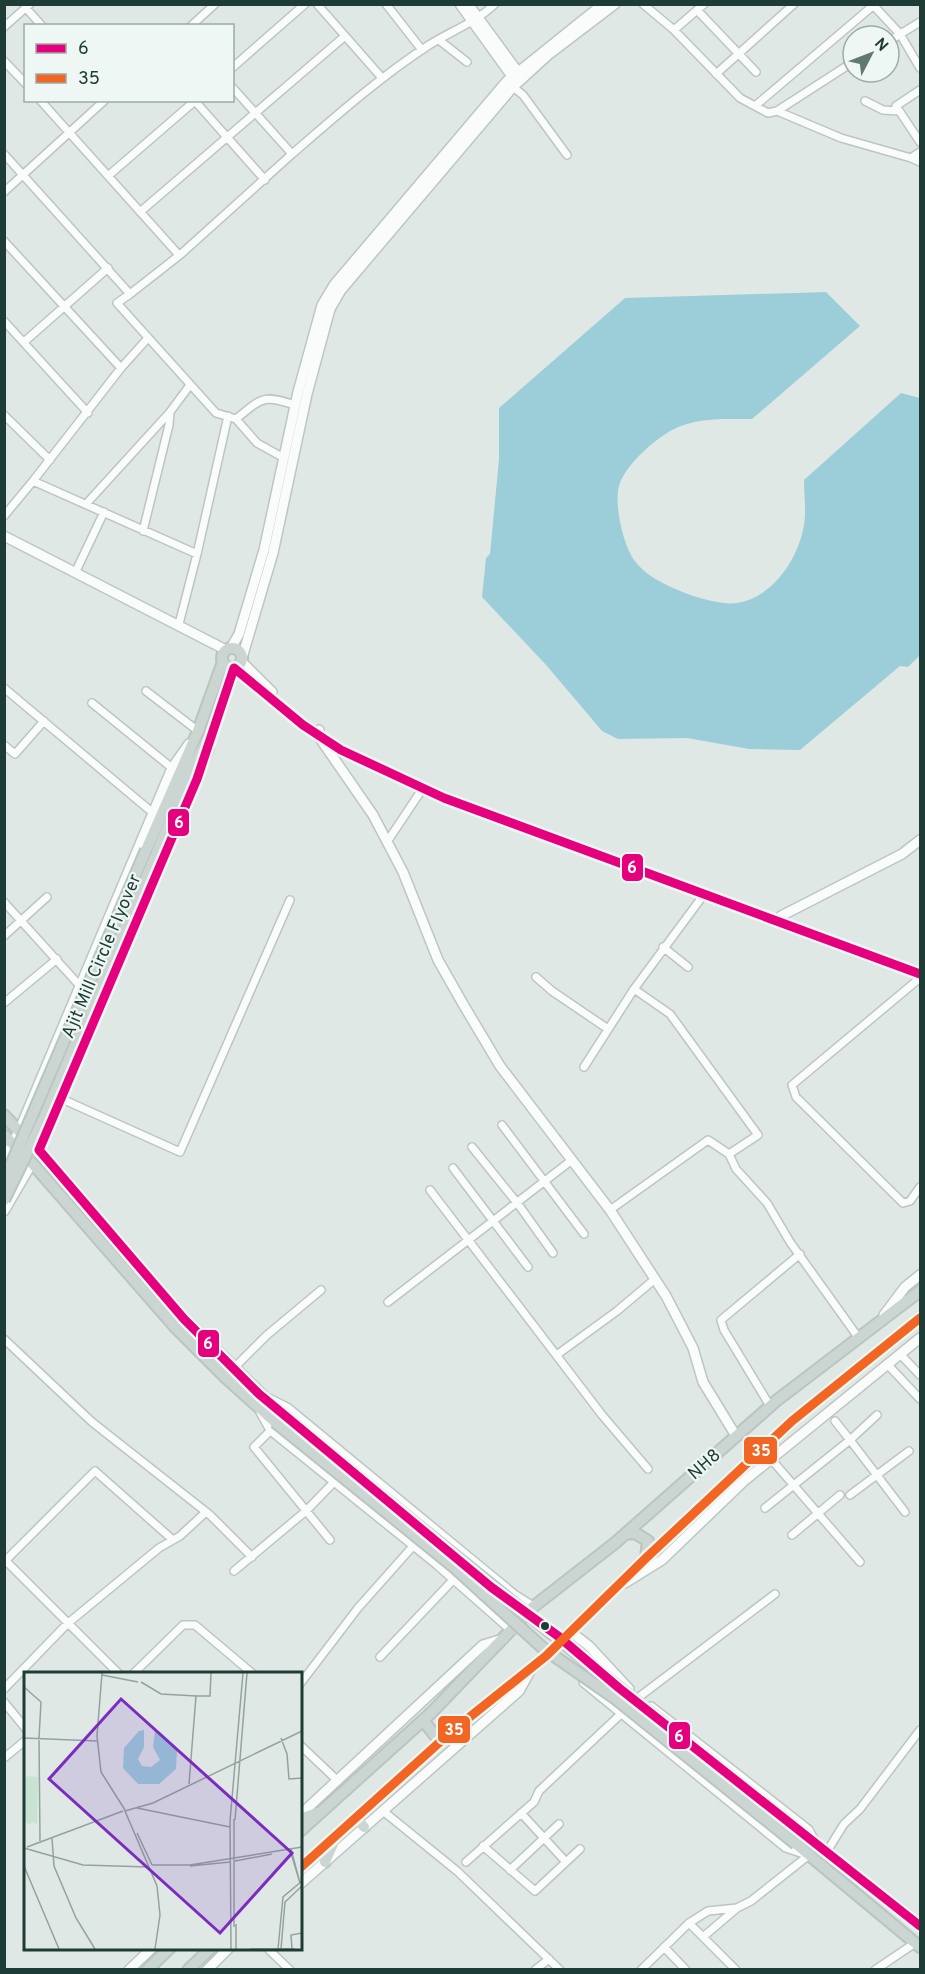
<svg xmlns="http://www.w3.org/2000/svg" width="925" height="1974" viewBox="0 0 925 1974" font-family="Overpass,sans-serif">
	<rect width="100%" height="100%" fill="#e0e8e5"/>
	<path fill="#9cceda" d="M826,292L860,326L752,419C725,419 696,417 672,430C654,440 625,465 619,486C614,505 623,544 634,560C646,577 670,587 688,594C701,599 723,605 737,603C771,598 796,562 803,530C807,515 804,496 804,480L901,393L920,398V655L908,667L900,666L800,750L749,749L687,738L618,739L602,731L547,666L482,597L486,558L490,554L499,459V408L625,298Z"/>
	<g fill="none" stroke-linecap="round" stroke-linejoin="round">
		<defs>
			<path id="street" d="M317,4L382,78
				M386,4L422,50
				M643,4L674,30L740,98L768,113L777,111L841,138L911,158L920,152
				M874,6L900,34L920,68
				M26,8L42,26
				M697,10L756,72
				M191,26L215,4
				M4,27L30,4
				M674,30L704,4
				M439,40L467,62
				M889,41L920,22
				M4,61L26,84
				M232,68L305,4
				M716,74L794,4
				M513,87L523,95L567,155
				M920,90L896,106L920,142
				M40,100L179,255
				M194,100L265,180
				M865,101L883,110L899,111
				M755,106L875,4
				M777,111L853,62
				M4,154L130,294L117,303L216,413L236,419L257,443L284,458
				M292,154C336,116 380,77 429,45C451,31 475,23 495,4
				M911,158L920,162
				M108,176L196,100
				M4,192L105,100
				M140,212L345,36
				M4,241L121,368
				M130,294L181,254L292,154L232,87
				M4,321L88,413
				M148,338L121,368L33,481L197,554L228,416
				M24,342L108,268
				M4,415L50,460
				M236,419C262,398 263,394 295,405
				M87,503L170,412
				M4,516L33,481
				M143,531L169,425L170,412L190,385
				M76,571L104,512
				M179,624L197,554
				M4,688L153,813
				M146,691L198,731
				M92,703L172,768
				M4,745L15,754L44,721
				M387,842L423,788
				M705,893L634,989L670,1014L758,1135L729,1154L736,1169L767,1203L790,1242L858,1337
				M4,902L80,986
				M4,936L47,897
				M663,947L688,967
				M536,977L552,991L608,1029
				M920,978L792,1085L796,1097L903,1203L910,1201L920,1187
				M4,1003L57,959
				M584,1067L634,989
				M62,1099L180,1152L290,900
				M502,1125L584,1234
				M472,1147L518,1204L553,1253
				M453,1168L528,1267
				M430,1190L602,1415L648,1469
				M610,1210L708,1140L729,1154
				M388,1302L572,1160
				M4,1339L92,1422L210,1515L252,1557
				M558,1354L617,1311L655,1279
				M900,1354L920,1375
				M887,1364L920,1399
				M233,1369L267,1335L321,1290
				M770,1406L724,1330L721,1320L800,1254
				M877,1415L850,1440L905,1512
				M271,1430L254,1447L330,1540
				M771,1459L860,1562
				M850,1495L909,1451
				M765,1508L850,1440L835,1421
				M792,1535L840,1495
				M6,1561L119,1674
				M4,1562L95,1471L173,1540
				M234,1571L306,1511L335,1481
				M380,1657L454,1579
				M133,1674L183,1625H195L253,1674
				M300,1684L358,1608L414,1545
				M4,1689L67,1624L159,1548L180,1536L206,1512
				M639,1697L775,1594
				M4,1702L26,1729
				M300,1745L338,1781
				M4,1758L26,1740
				M383,1811L457,1871L560,1970
				M521,1813L566,1862
				M483,1846L535,1891L580,1849
				M826,1853L844,1824L860,1809L920,1730
				M466,1862L534,1802L539,1791L622,1713
				M510,1870L559,1824
				M689,1923L736,1970
				M703,1937L737,1908
				M664,1947L686,1970
				M267,1948L290,1970
				M535,1970L549,1959
				M641,1970L689,1923L708,1911L737,1908L751,1901L809,1855
				M875,1970L915,1943"/>
			<path id="secondary" d="M460,4L514,79
				M468,4L520,75
				M4,536L226,650
				M231,648L239,634L264,550L298,392L322,305L334,285L507,81L603,4
				M242,658L273,553L307,394L330,309L341,290L513,87L548,55L615,4
				M242,662L272,692
				M234,668L303,725L341,750L444,798L920,974
				M319,730L317,734L373,815L403,872L438,960L463,1004L500,1066L610,1210L666,1296L693,1348L703,1382L736,1436
				M779,921L781,916L902,854L920,840
				M19,1131L172,768L189,744
				M39,1150L197,779L209,748V737
				M4,1161L19,1131L22,1133
				M4,1211L32,1163
				M884,1315L905,1287L920,1275
				M269,1399L287,1408L514,1595L533,1607
				M261,1412L271,1430L436,1563L512,1630
				M625,1583L662,1560L744,1481L920,1338
				M571,1632L589,1646L629,1689
				M584,1682L786,1847L804,1853
				M651,1707L808,1830L815,1843
				M300,1815L483,1645L503,1639
				M300,1884L519,1691L530,1671
				M129,1970L152,1948
				M207,1970L229,1948"/>
			<path id="primary" d="M222 658a10 10 0 1 1 20 0a10 10 0 1 1-20 0Z
				M146,850L198,731L223,662
				M155,857L191,770L209,737L234,668
				M4,1115L19,1131
				M4,1135L13,1144
				M39,1150L184,1319L282,1415
				M32,1163L175,1327L225,1377L275,1422
				M625,1534L635,1533L648,1541L646,1557
				M423,1720L440,1742
				M356,1818L364,1827
				M300,1819L317,1813
				M300,1831L431,1713L533,1607L615,1543L776,1401L920,1291
				M803,1834L920,1926
				M796,1844L920,1947
				M325,1862L337,1835
				M300,1868L451,1732L546,1656L646,1558L792,1421L920,1318
				M147,1970L170,1948
				M188,1970L211,1948"/>
		</defs>
		<use href="#street" stroke="#bdc5c2" stroke-width="10"/>
		<use href="#secondary" stroke="#bdc6c3" stroke-width="12"/>
		<use href="#primary" stroke="#bac5c2" stroke-width="14"/>
		<use href="#street" stroke="#fafcfb" stroke-width="7"/>
		<use href="#secondary" stroke="#fafcfb" stroke-width="9"/>
		<use href="#primary" stroke="#cbd5d2" stroke-width="10"/>
		<defs>
			<path id="primary-bridge" d="M4,1181L146,850
				M4,1200L44,1118L155,857
				M282,1415C455,1556 628,1696 803,1834
				M275,1422L454,1567L544,1649L616,1699L796,1844"/>
		</defs>
		<use href="#primary-bridge" stroke="#bac5c2" stroke-width="14" stroke-linecap="butt"/>
		<use href="#primary-bridge" stroke="#cbd5d2" stroke-width="10"/>
		<defs>
			<path id="bus-1" d="M920,974L444,798L341,750L303,725L234,668L197,779L39,1150L184,1319L259,1394L491,1587L558,1636L619,1688L920,1926"/>
			<path id="bus-2" d="M300,1868L451,1732L546,1656L646,1558L792,1421L920,1318"/>
		</defs>
		<use href="#bus-1" stroke="#eef7f3" stroke-width="14"/>
		<use href="#bus-2" stroke="#eef7f3" stroke-width="14"/>
		<use href="#bus-1" stroke="#e5007d" stroke-width="9"/>
		<use href="#bus-2" stroke="#f26522" stroke-width="9"/>
	</g>
	<circle fill="#1e3c36" stroke="#eef7f3" stroke-width="2" cx="545" cy="1626" r="5"/>
	<g text-anchor="middle" stroke-width="4.5" stroke-linejoin="round" paint-order="stroke">
		<g font-size="18" fill="#1e3c36" stroke="#eef7f3">
			<text transform="translate(101 956) rotate(-67)" y="6">Ajit Mill Circle Flyover</text>
			<text transform="translate(704 1464) rotate(-41)" y="6">NH8</text>
		</g>
	</g>
	<g transform="translate(24 1672)">
		<rect width="278" height="278" fill="#e0e8e5"/>
		<path d="M0,104L14,105L13,152L8,150L6,153L0,149Z" fill="#c8e3d2"/>
		<path d="M120,58V75L114,87L118,94L127,95L136,88L129,75L131,59H135L153,78L152,97L135,112H114L99,96L100,76L115,59Z" fill="#9cceda"/>
		<path fill="none" stroke="#92a39f" stroke-width="1.5" d="M78,1L73,64L77,100L101,138M78,3L114,10M117,10L137,22L172,24M0,15L17,30L15,66M15,64L16,169M0,66L73,69M257,66L263,82L265,107L278,106M165,112L172,24H186L187,1M113,136L206,155M210,147V255M211,148L223,1M113,161L128,193M28,166L30,194L52,246L71,277M3,175L99,139M0,176L59,193L125,195M266,178L276,211L267,177M211,189L248,182M128,193H166L278,175M0,194L35,277M166,194L206,190M212,252V277M131,277L136,243L133,214L101,139L129,131L278,59M207,277L206,149L219,1M226,277H271M254,277L259,225L278,209M257,277L261,230L278,214M268,277L267,263L278,261"/>
		<path fill="#7b2cbf" fill-opacity="0.15" stroke="#7b2cbf" stroke-width="3" d="M97,27L268,181L196,261L25,107Z"/>
		<rect width="278" height="278" fill="none" stroke="#1e3c36" stroke-width="3"/>
	</g>
	<g stroke="#eef7f3" stroke-width="2">
		<rect x="167" y="808" width="23" height="29" rx="6" fill="#e5007d"/>
		<rect x="621" y="853" width="23" height="29" rx="6" fill="#e5007d"/>
		<rect x="197" y="1329" width="23" height="29" rx="6" fill="#e5007d"/>
		<rect x="743" y="1436" width="35" height="29" rx="6" fill="#f26522"/>
		<rect x="437" y="1715" width="34" height="29" rx="6" fill="#f26522"/>
		<rect x="668" y="1721" width="23" height="29" rx="6" fill="#e5007d"/>
	</g>
	<g font-size="16" text-anchor="middle" font-weight="bold" fill="#fff">
		<text x="179" y="828">6</text>
		<text x="632" y="873">6</text>
		<text x="208" y="1349">6</text>
		<text x="761" y="1456">35</text>
		<text x="454" y="1735">35</text>
		<text x="679" y="1742">6</text>
	</g>
	<rect width="925" height="1974" fill="none" stroke="#1e3c36" stroke-width="12"/>
	<rect x="24" y="24" width="210" height="78" fill="#eef7f3" stroke="#9baca7" stroke-width="1.5"/>
	<rect x="36" y="44" width="30" height="9" fill="#e5007d" stroke="#9baca7" stroke-width="1.5"/>
	<text x="78" y="54" font-size="18" fill="#1e3c36">6</text>
	<rect x="36" y="74" width="30" height="9" fill="#f26522" stroke="#9baca7" stroke-width="1.5"/>
	<text x="78" y="84" font-size="18" fill="#1e3c36">35</text>
	<g transform="translate(871 54) rotate(48)"><circle r="28" fill="#eef7f3" stroke="#9baca7" stroke-width="1.5"/>
	<path d="M0-4.5L10 22L0 15L-10 22Z" fill="#627873"/>
	<text y="-9" font-size="16" font-weight="bold" text-anchor="middle" fill="#1e3c36">N</text>
	</g>
</svg>
